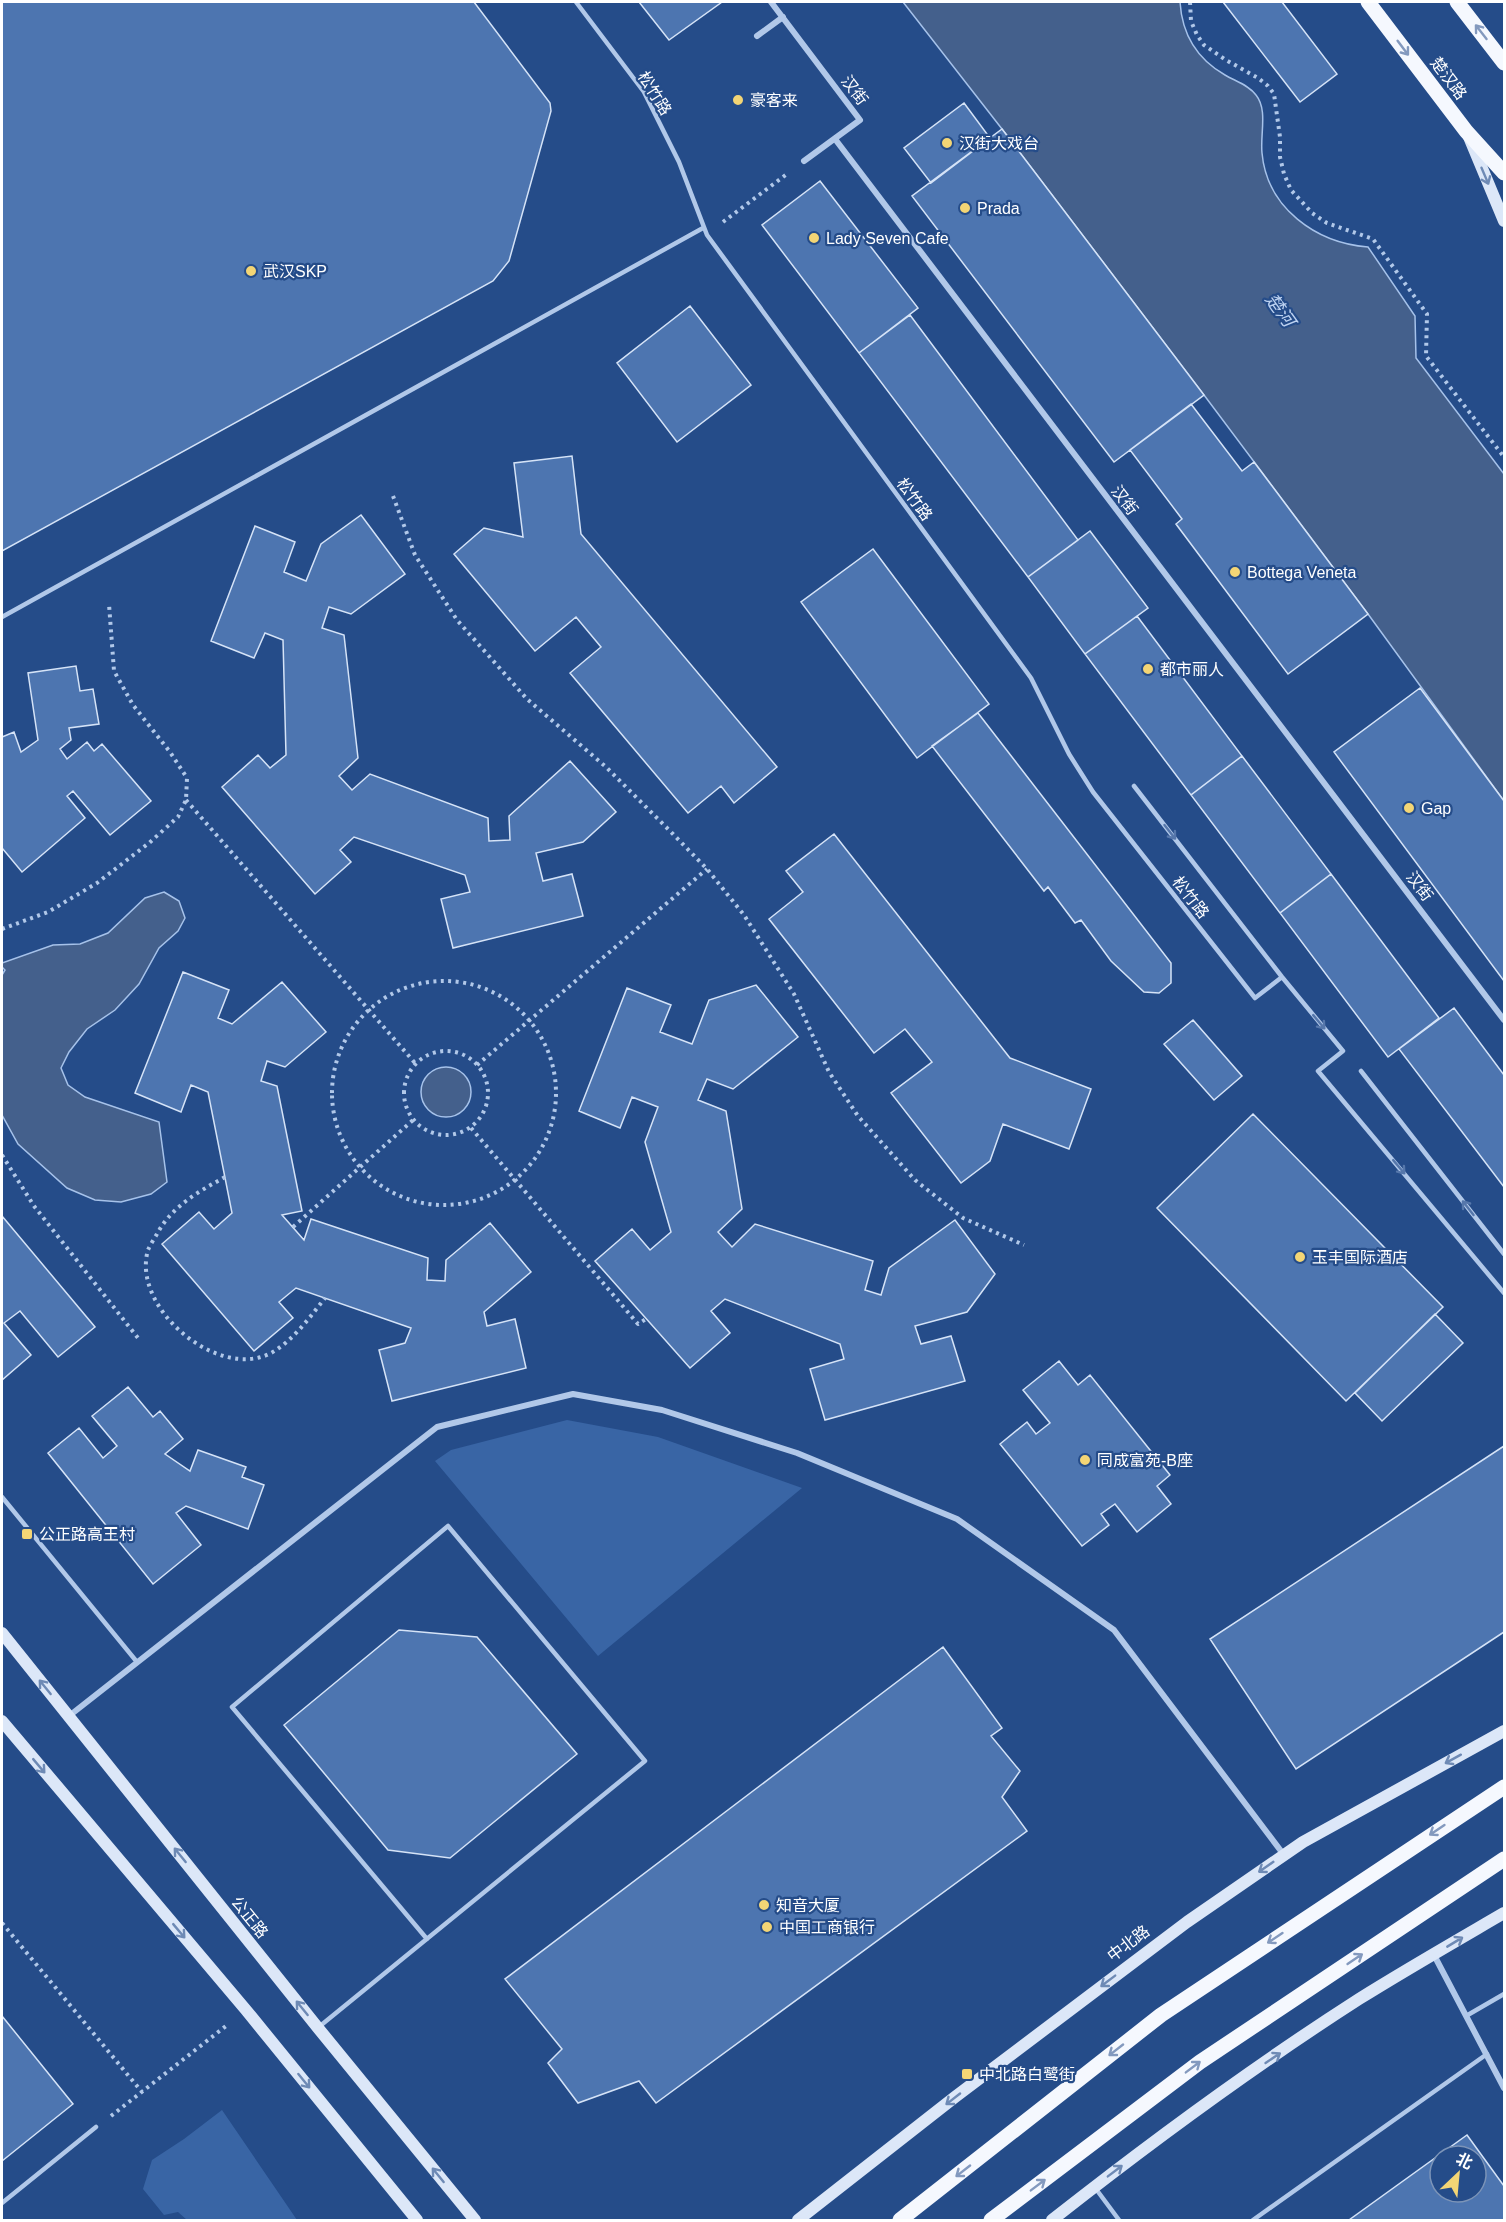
<svg xmlns="http://www.w3.org/2000/svg" width="1506" height="2222" viewBox="0 0 1506 2222" font-family="Helvetica,'Noto Sans SC',sans-serif">
	<rect width="100%" height="100%" fill="#254c89"/>
	<path fill="#3965a5" d="M567,1420L658,1437L802,1488L598,1656L435,1461L451,1450Z
		M222,2110L297,2220H187L178,2212L164,2215L143,2189L152,2160L184,2139Z"/>
	<path fill="#44608c" stroke="#a6c2ea" stroke-width="1.5" d="M903,2H1180C1182,34 1197,59 1225,75C1235,81 1249,85 1256,95C1268,110 1260,134 1262,153C1267,208 1316,243 1368,247L1415,316L1416,358L1504,474V801L1368,614L1204,395L1002,129Z
		M164,892L179,901L185,918L178,931L159,948L139,984L115,1010L87,1029L69,1052L61,1068L68,1085L85,1097L159,1122L167,1182L151,1194L121,1202L95,1200L67,1188L18,1144L2,1115V975L5,970L2,967V963L53,945L80,944L108,933L145,898Z
		M421 1092a25 25 0 1 1 50 0a25 25 0 1 1-50 0Z"/>
	<path fill="#4d75b0" stroke="#d5e3f7" stroke-width="1.5" fill-rule="evenodd" d="M2,2H474L550,103L551,111L509,261L493,281L2,551Z
		M639,2H722L669,40Z
		M1223,2H1282L1337,74L1300,102Z
		M964,103L990,138L931,183L904,148Z
		M1002,129L1204,395L1114,462L912,196Z
		M820,181L918,308L859,353L762,225Z
		M690,306L751,385L677,442L617,363Z
		M910,315L1078,540L1028,577L859,353Z
		M1191,404L1242,471L1254,462L1368,614L1288,674L1176,524L1182,519L1130,450Z
		M572,456L581,534L777,767L734,803L721,786L688,813L570,673L601,647L576,617L535,651L454,554L484,528L523,537L514,463Z
		M361,515L405,574L351,614L329,607L322,628L344,635L358,758L339,776L352,790L370,774L488,818L489,841L510,840L509,816L570,761L616,812L583,842L536,853L543,881L572,874L583,916L453,948L441,899L470,892L465,875L354,837L340,850L351,862L315,894L222,787L258,755L270,768L286,755L283,640L265,633L254,658L211,641L255,526L295,542L284,572L306,581L321,544Z
		M1090,531L1148,608L1085,654L1028,577Z
		M873,549L989,704L917,758L801,602Z
		M1137,616L1242,756L1191,795L1085,654Z
		M76,666L80,691L93,689L99,724L69,728L71,740L60,749L67,759L87,742L94,751L102,744L151,801L110,835L73,791L67,796L85,818L22,872L2,848V737L14,732L21,752L38,740L28,673Z
		M1420,688L1504,801V981L1334,752Z
		M978,713L1171,963V983L1159,993L1144,992L1111,961L1081,920L1075,923L1048,887L1044,891L932,746Z
		M1242,756L1331,874L1280,913L1191,795Z
		M834,834L1010,1058L1091,1089L1069,1149L1003,1124L990,1161L961,1183L891,1093L932,1062L905,1029L874,1053L769,919L803,892L786,871Z
		M1331,874L1439,1018L1388,1057L1280,913Z
		M183,972L229,990L218,1018L232,1024L282,982L326,1032L285,1067L267,1061L261,1081L277,1086L302,1211L282,1215L304,1240L311,1219L428,1258L427,1280L445,1281L446,1260L490,1223L531,1272L484,1312L487,1326L515,1319L526,1368L392,1401L379,1350L405,1343L411,1328L296,1288L279,1302L293,1318L254,1351L162,1244L199,1212L214,1229L232,1213L208,1092L191,1085L181,1112L135,1093Z
		M756,985L798,1037L733,1089L707,1079L698,1100L726,1111L742,1209L718,1232L732,1247L755,1224L873,1261L865,1290L881,1295L889,1268L955,1220L995,1274L967,1312L915,1326L921,1344L951,1336L965,1381L825,1420L810,1369L844,1359L840,1344L725,1299L711,1311L730,1333L690,1368L595,1261L632,1229L650,1250L671,1232L645,1142L658,1107L632,1097L620,1128L579,1111L627,988L671,1005L660,1032L692,1044L709,1000Z
		M1454,1008L1504,1075V1187L1399,1049Z
		M1193,1020L1242,1076L1214,1100L1164,1044Z
		M1253,1114L1443,1307L1346,1401L1157,1208Z
		M2,1216L95,1327L58,1357L20,1311L4,1323L31,1355L2,1380Z
		M1435,1314L1463,1343L1382,1421L1355,1393Z
		M1059,1361L1078,1385L1090,1375L1170,1475L1157,1486L1171,1504L1137,1532L1115,1504L1101,1514L1109,1525L1082,1546L1000,1444L1027,1422L1036,1434L1050,1423L1023,1390Z
		M128,1387L153,1417L160,1411L183,1439L165,1454L190,1471L198,1450L246,1467L242,1477L264,1485L248,1529L186,1506L176,1513L201,1545L153,1584L48,1453L79,1428L103,1458L117,1446L92,1416Z
		M1504,1446V1632L1296,1769L1210,1639Z
		M399,1630L477,1637L577,1754L450,1858L388,1850L284,1725Z
		M943,1647L1002,1728L991,1736L1020,1771L1002,1797L1027,1831L656,2103L639,2081L578,2103L548,2063L562,2049L505,1979Z
		M2,2016L73,2104L2,2161Z
		M1467,2135L1504,2186V2220H1349ZM1440,2156H1476V2192H1440Z"/>
	<g fill="none" stroke-linecap="round" stroke-linejoin="round">
		<path stroke="#b1c8e9" stroke-width="4" stroke-dasharray="3 4.5" stroke-linecap="butt" d="M1190,2L1191,21L1197,35L1204,45L1226,60L1258,78L1268,86L1274,94L1280,137V157L1284,174L1291,190L1312,213L1327,223L1373,239L1427,314L1426,356L1504,457
			M723,222L787,174
			M393,496L415,555L457,620L527,699L606,767L670,831L707,869L744,915L794,994L829,1072L858,1116L915,1180L963,1218L1024,1245
			M186,800L415,1063
			M2,929L48,912L97,883L149,843L178,817L186,800L187,778L170,752L133,705L114,671L109,604
			M332 1093a112 112 0 1 1 224 0a112 112 0 1 1-224 0Z
			M404 1093a42 42 0 1 1 84 0a42 42 0 1 1-84 0Z
			M477,1065L707,869
			M471,1128L638,1324L646,1319
			M2,1155L34,1206L138,1338
			M225,1177C198,1192 172,1206 157,1234C154,1239 150,1245 148,1250C131,1308 218,1381 271,1353C293,1341 310,1317 325,1298
			M293,1227L413,1120
			M2,1923L142,2092
			M111,2116L226,2026"/>
		<path stroke="#b1c8e9" stroke-width="4.5" d="M576,2L644,92L679,162L707,235L1031,678L1069,754L1093,792L1255,998L1282,977
			M2,617L703,228
			M1134,786L1282,977L1343,1051L1318,1071L1504,1293
			M1361,1071L1504,1254
			M2,1497L137,1662
			M1466,2016L1504,1994
			M320,2026L645,1761L448,1526L232,1707L427,1939
			M1096,2189L1119,2220
			M2,2203L96,2127
			M1253,2220L1487,2054"/>
		<path stroke="#b1c8e9" stroke-width="6" d="M771,2L860,120L804,161
			M757,36L783,17
			M835,139L1504,1020
			M69,1716L437,1427L573,1394L662,1410L797,1453L957,1519L1114,1630L1284,1855
			M1434,1955L1504,2088"/>
		<path stroke="#dce7f8" stroke-width="12" d="M1469,137L1504,221
			M2,1633L318,2028L475,2220
			M2,1721L246,2010L417,2220
			M798,2220L955,2097L1187,1922L1303,1842L1504,1731
			M1052,2220C1151,2142 1253,2067 1359,1999C1407,1969 1456,1941 1504,1913"/>
		<path stroke="#f5f8fe" stroke-width="15" d="M1368,2L1466,131L1504,173
			M1457,2L1504,63
			M900,2220L1161,2015L1504,1787
			M991,2220L1200,2062L1504,1859"/>
	</g>
	<defs><path id="oneway-shaft" d="M-6 0H5M1.5-3L5.5 0L1.5 3" fill="none" stroke-width="1.6" stroke-linecap="round" stroke-linejoin="round" transform="scale(1.5)"/></defs>
	<g stroke="#8399be">
		<use href="#oneway-shaft" transform="translate(1481 32) rotate(-128)"/>
		<use href="#oneway-shaft" transform="translate(1403 48) rotate(53)"/>
		<use href="#oneway-shaft" transform="translate(1437 1830) rotate(146)"/>
		<use href="#oneway-shaft" transform="translate(1275 1938) rotate(146)"/>
		<use href="#oneway-shaft" transform="translate(1355 1959) rotate(-34)"/>
		<use href="#oneway-shaft" transform="translate(1116 2050) rotate(142)"/>
		<use href="#oneway-shaft" transform="translate(1193 2067) rotate(-37)"/>
		<use href="#oneway-shaft" transform="translate(963 2171) rotate(142)"/>
		<use href="#oneway-shaft" transform="translate(1038 2185) rotate(-37)"/>
	</g>
	<g stroke="#6e8ab5">
		<use href="#oneway-shaft" transform="translate(1485 176) rotate(67)"/>
		<use href="#oneway-shaft" transform="translate(45 1687) rotate(-129)"/>
		<use href="#oneway-shaft" transform="translate(1453 1759) rotate(151)"/>
		<use href="#oneway-shaft" transform="translate(39 1766) rotate(50)"/>
		<use href="#oneway-shaft" transform="translate(180 1855) rotate(-129)"/>
		<use href="#oneway-shaft" transform="translate(1266 1867) rotate(145)"/>
		<use href="#oneway-shaft" transform="translate(179 1931) rotate(50)"/>
		<use href="#oneway-shaft" transform="translate(1455 1942) rotate(-31)"/>
		<use href="#oneway-shaft" transform="translate(1108 1981) rotate(143)"/>
		<use href="#oneway-shaft" transform="translate(302 2008) rotate(-129)"/>
		<use href="#oneway-shaft" transform="translate(1273 2058) rotate(-34)"/>
		<use href="#oneway-shaft" transform="translate(304 2081) rotate(51)"/>
		<use href="#oneway-shaft" transform="translate(953 2099) rotate(142)"/>
		<use href="#oneway-shaft" transform="translate(1115 2171) rotate(-37)"/>
		<use href="#oneway-shaft" transform="translate(438 2175) rotate(-129)"/>
	</g>
	<g stroke="#5677ab">
		<use href="#oneway-shaft" transform="translate(1170 832) rotate(52)"/>
		<use href="#oneway-shaft" transform="translate(1319 1022) rotate(50)"/>
		<use href="#oneway-shaft" transform="translate(1399 1167) rotate(50)"/>
		<use href="#oneway-shaft" transform="translate(1468 1208) rotate(-128)"/>
	</g>
	<g fill="#f3d575" stroke="#254c89" stroke-width="2">
		<circle cx="738" cy="100" r="6"/>
		<circle cx="947" cy="143" r="6"/>
		<circle cx="965" cy="208" r="6"/>
		<circle cx="814" cy="238" r="6"/>
		<circle cx="251" cy="271" r="6"/>
		<circle cx="1235" cy="572" r="6"/>
		<circle cx="1148" cy="669" r="6"/>
		<circle cx="1409" cy="808" r="6"/>
		<circle cx="1300" cy="1257" r="6"/>
		<circle cx="1085" cy="1460" r="6"/>
		<rect x="21" y="1528" width="12" height="12" rx="3"/>
		<circle cx="764" cy="1905" r="6"/>
		<circle cx="767" cy="1927" r="6"/>
		<rect x="961" y="2068" width="12" height="12" rx="3"/>
	</g>
	<g text-anchor="middle" stroke-width="4.5" stroke-linejoin="round" paint-order="stroke">
		<g font-size="16" fill="#fff" stroke="#254c89">
			<text transform="translate(1449 78) rotate(53)" y="6">楚汉路</text>
			<text transform="translate(855 90) rotate(53)" y="6">汉街</text>
			<text transform="translate(655 93) rotate(58)" y="6">松竹路</text>
			<text transform="translate(915 499) rotate(54)" y="6">松竹路</text>
			<text transform="translate(1125 500) rotate(53)" y="6">汉街</text>
			<text transform="translate(1420 886) rotate(53)" y="6">汉街</text>
			<text transform="translate(1191 897) rotate(52)" y="6">松竹路</text>
			<text transform="translate(250 1917) rotate(51)" y="6">公正路</text>
			<text transform="translate(1128 1943) rotate(-37)" y="6">中北路</text>
		</g>
		<g font-size="16" fill="#fff" stroke="#254c89" text-anchor="start">
			<text x="750" y="106">豪客来</text>
			<text x="959" y="149">汉街大戏台</text>
			<text x="977" y="214">Prada</text>
			<text x="826" y="244">Lady Seven Cafe</text>
			<text x="263" y="277">武汉SKP</text>
			<text x="1247" y="578">Bottega Veneta</text>
			<text x="1160" y="675">都市丽人</text>
			<text x="1421" y="814">Gap</text>
			<text x="1312" y="1263">玉丰国际酒店</text>
			<text x="1097" y="1466">同成富苑-B座</text>
			<text x="39" y="1540">公正路高王村</text>
			<text x="776" y="1911">知音大厦</text>
			<text x="779" y="1933">中国工商银行</text>
			<text x="979" y="2080">中北路白鹭街</text>
		</g>
		<g font-size="18" font-style="italic" fill="#bdd2f1" stroke="#254c89">
			<text transform="translate(1280 310) rotate(54)" y="6">楚河</text>
		</g>
	</g>
	<rect width="1506" height="2222" fill="none" stroke="#ffffff" stroke-width="6"/>
	<g transform="translate(1458 2174) rotate(26)"><circle r="28" fill="#254c89" stroke="#7c94b8" stroke-width="1.5"/>
	<path d="M0-4.5L10 22L0 15L-10 22Z" fill="#f3d575"/>
	<text y="-9" font-size="16" font-weight="bold" text-anchor="middle" fill="#ffffff">北</text>
	</g>
</svg>
